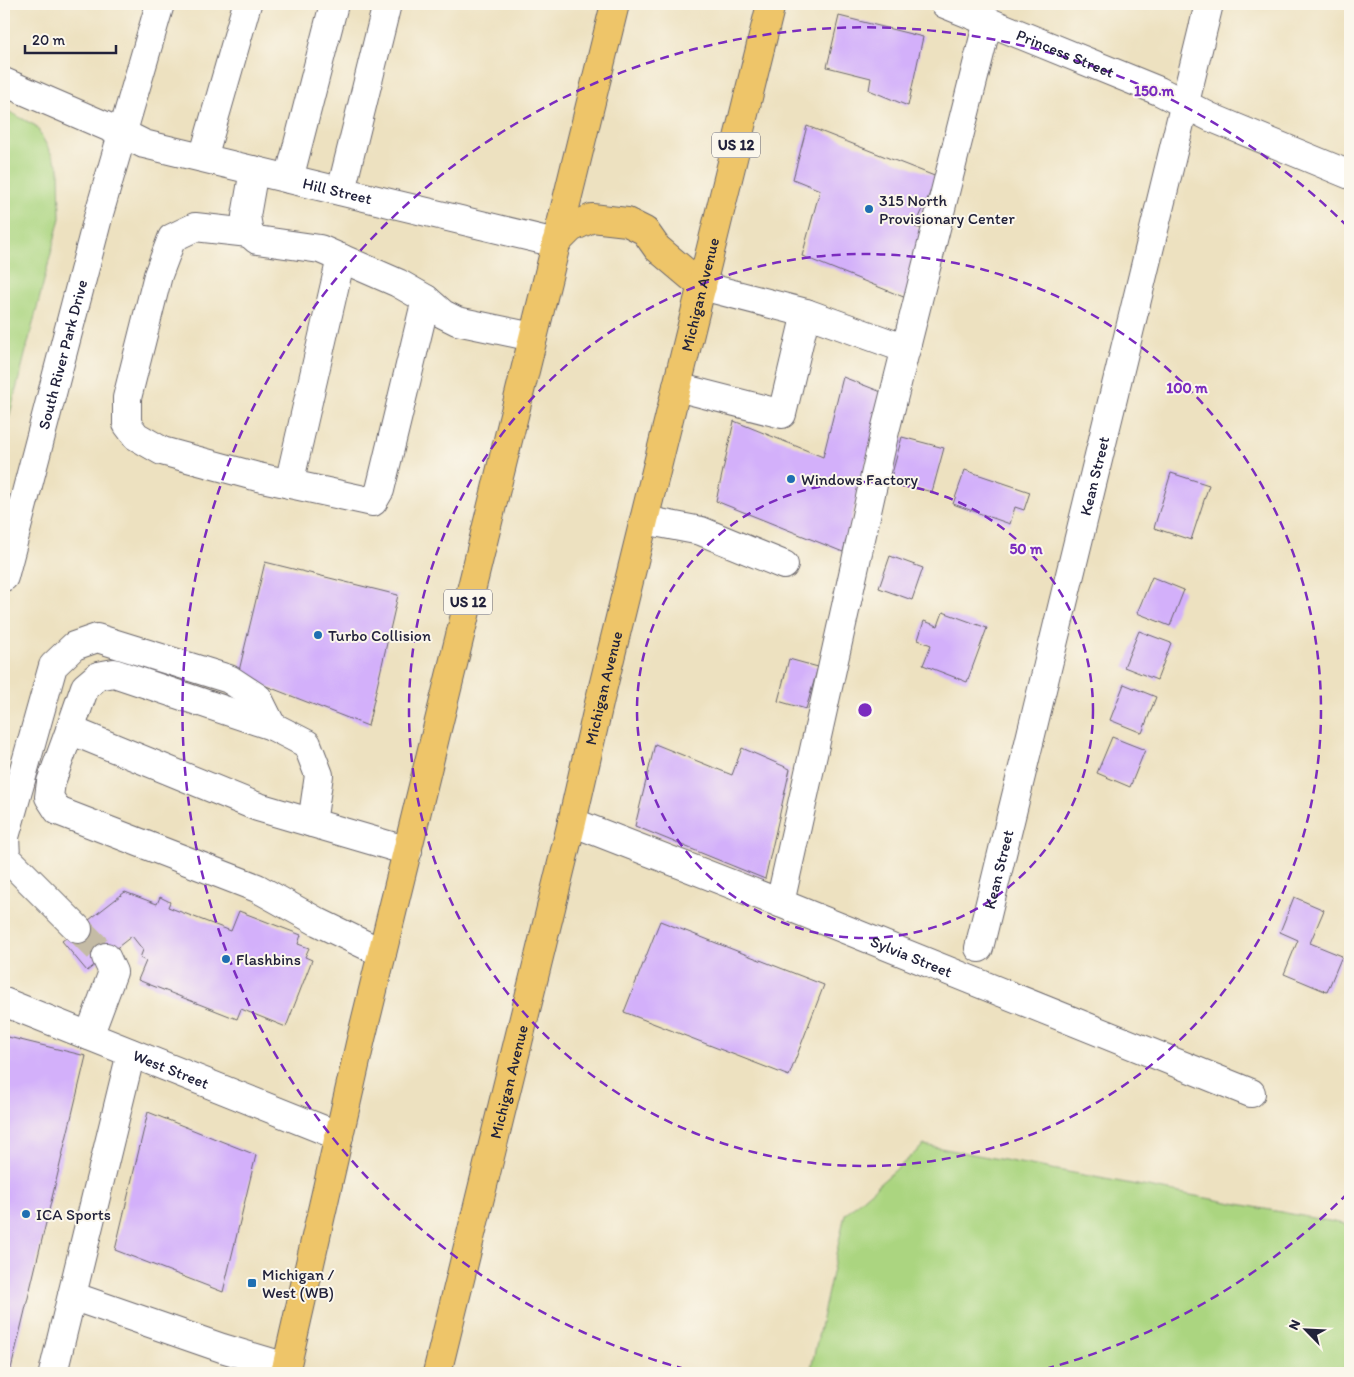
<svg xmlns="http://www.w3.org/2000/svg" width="1354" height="1377" viewBox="0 0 1354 1377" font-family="Itim,sans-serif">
	<rect width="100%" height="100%" fill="#fbf7ec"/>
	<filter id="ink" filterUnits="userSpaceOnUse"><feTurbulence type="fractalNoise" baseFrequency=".02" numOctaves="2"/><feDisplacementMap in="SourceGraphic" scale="10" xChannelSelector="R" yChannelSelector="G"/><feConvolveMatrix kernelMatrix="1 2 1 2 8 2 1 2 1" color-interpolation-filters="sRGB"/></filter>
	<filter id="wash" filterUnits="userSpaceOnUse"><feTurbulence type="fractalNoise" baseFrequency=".0096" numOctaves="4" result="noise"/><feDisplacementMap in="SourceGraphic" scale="20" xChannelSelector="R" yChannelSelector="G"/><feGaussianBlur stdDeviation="1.12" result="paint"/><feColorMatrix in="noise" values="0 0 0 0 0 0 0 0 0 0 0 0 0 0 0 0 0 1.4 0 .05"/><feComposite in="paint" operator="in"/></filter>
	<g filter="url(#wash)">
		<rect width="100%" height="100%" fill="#ede1c0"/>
		<path fill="#abd580" stroke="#667c5e" d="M4,109L36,126L59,168L60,218L4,437Z
			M924,1145L1350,1225V1341L1344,1373H810L845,1214Z"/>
		<g id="blocks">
			<path fill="#d3b0fa" d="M839,16L923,37L908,106L869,90L871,78L827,67Z
				M807,126L937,177L915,227L923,229L906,298L802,256L820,190L793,179Z
				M843,377L884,393L843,552L716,501L734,421L823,457Z
				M902,437L944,448L932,492L890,481Z
				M965,470L1030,492L1024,510L1015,507L1010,524L953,504Z
				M1171,473L1209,485L1191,540L1154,528Z
				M890,556L923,568L912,600L879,588Z
				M265,562L398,595L368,726L238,675Z
				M1152,577L1184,590L1170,626L1137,613Z
				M943,612L987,628L967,682L923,665L931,645L918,640L924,621L938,626Z
				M1139,631L1171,643L1157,680L1124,667Z
				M789,659L818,667L806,709L778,701Z
				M1124,684L1156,697L1142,733L1110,720Z
				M1112,737L1145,750L1130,787L1097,773Z
				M655,744L732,775L742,748L790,769L765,879L635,826Z
				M125,892L157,904L160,897L170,902L168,907L231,931L239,911L301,935L298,944L309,948L305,957L312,960L286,1027L241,1009L237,1019L138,980L146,961L140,958L143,950L132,936L87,971L62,941Z
				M1294,897L1324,910L1310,943L1342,956L1327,992L1284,974L1298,940L1280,932Z
				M660,921L824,985L789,1076L624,1012Z
				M4,1036L86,1056L10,1373H4Z
				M148,1112L256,1155L223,1292L115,1250Z"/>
		</g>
	</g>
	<g filter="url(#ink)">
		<use href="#blocks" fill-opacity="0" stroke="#69656a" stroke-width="1"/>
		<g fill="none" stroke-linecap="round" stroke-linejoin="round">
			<path stroke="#c4bba5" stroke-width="28" stroke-dasharray="28 14" stroke-linecap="butt" d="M78,929L106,957"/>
			<defs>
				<g id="minor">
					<path id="s1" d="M945,4L1159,91L1210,117L1350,175"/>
					<path id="s2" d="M4,82L122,133L144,144L556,243"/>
					<path d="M203,158L247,4"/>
					<path d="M254,170L246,216L249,233L257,240L320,249L398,283L426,299L443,314L457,321L533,337"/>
					<path d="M289,179L334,4"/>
					<path d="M341,191L387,4"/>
					<path d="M249,233L195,227L172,238L158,275L127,398V424L136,436L162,451L258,477L373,502L380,490L426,299"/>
					<path d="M702,286L806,313"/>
					<path d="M677,387L782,414L806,313L906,349"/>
					<path d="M289,484L341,258"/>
					<path d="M644,520L701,531L784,565"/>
					<path id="s3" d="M4,577L100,210L160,4"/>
					<path d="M70,730L85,687L98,676L114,673L272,726L307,744L319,775L312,823"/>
					<path id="s4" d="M572,822L780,903L1251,1093"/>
					<path d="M780,903L884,435L988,21"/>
					<path d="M78,929L6,857L5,837L53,666L74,646L97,638L229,679L258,698L272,726"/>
					<path id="s5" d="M979,948L1209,4"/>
					<path d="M382,953L318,922L257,888L58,811L49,797L51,782L70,730L258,807L408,851"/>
					<path id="s6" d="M4,1002L339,1136"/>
					<path d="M89,1036L113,972L106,957"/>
					<path d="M72,1296L222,1348L286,1367"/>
					<path d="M53,1373L131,1053"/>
				</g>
				<g id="major">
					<path d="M556,243L571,228L592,218L627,222L645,231L657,248L702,286"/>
					<path d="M285,1373L361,1039L615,4"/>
					<path id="s7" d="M437,1373L572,822L600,699L771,4"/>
				</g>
			</defs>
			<use href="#minor" stroke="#69656a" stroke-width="30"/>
			<use href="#major" stroke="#69656a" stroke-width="30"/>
			<use href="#minor" stroke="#fff" stroke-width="28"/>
			<use href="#major" stroke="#eec569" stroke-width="28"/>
		</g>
	</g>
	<g fill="none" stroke="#7b2cbf" stroke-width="2.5" stroke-dasharray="9 6">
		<circle cx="865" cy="710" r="228"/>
		<circle cx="865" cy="710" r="456"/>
		<path d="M1348 1193A683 683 0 0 1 1030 1373M700 1373A683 683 0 1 1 1348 227"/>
	</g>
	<g fill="#1f6fb2" stroke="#fbf7ec" stroke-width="2">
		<circle cx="869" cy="209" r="5"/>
		<circle cx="791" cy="479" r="5"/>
		<circle cx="318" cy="635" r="5"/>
		<circle cx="226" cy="959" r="5"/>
		<circle cx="26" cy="1214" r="5"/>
		<rect x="247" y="1278" width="10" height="10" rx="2.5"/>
	</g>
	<g text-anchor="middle" stroke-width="4" stroke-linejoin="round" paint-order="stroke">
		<g fill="#fbf7ec" stroke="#636270" stroke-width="1">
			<rect x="712" y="132.5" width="48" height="25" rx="4"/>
			<rect x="444" y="589.5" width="48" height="25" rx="4"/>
		</g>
		<g font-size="15" font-weight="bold" fill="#22223b">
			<text x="736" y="150">US 12</text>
			<text x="468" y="607">US 12</text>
		</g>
		<g font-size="16" fill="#22223b" stroke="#fbf7ec">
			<text dy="6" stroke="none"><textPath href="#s1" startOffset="130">Princess Street</textPath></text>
			<text dy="6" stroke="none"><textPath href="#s2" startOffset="352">Hill Street</textPath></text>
			<text dy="6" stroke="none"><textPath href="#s7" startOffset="1110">Michigan Avenue</textPath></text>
			<text dy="6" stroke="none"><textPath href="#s3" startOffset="230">South River Park Drive</textPath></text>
			<text dy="6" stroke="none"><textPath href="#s5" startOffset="486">Kean Street</textPath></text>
			<text dy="6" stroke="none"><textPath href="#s7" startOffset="705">Michigan Avenue</textPath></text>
			<text dy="6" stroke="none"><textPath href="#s5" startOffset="81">Kean Street</textPath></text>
			<text dy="6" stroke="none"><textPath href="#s4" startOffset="365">Sylvia Street</textPath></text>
			<text dy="6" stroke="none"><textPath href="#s6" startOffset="180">West Street</textPath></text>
			<text dy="6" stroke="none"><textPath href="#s7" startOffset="300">Michigan Avenue</textPath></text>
		</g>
		<g font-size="16" fill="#22223b" stroke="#fbf7ec" text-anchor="start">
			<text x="879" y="206">315 North<tspan x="879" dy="18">Provisionary Center</tspan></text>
			<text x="801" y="485">Windows Factory</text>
			<text x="328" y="641">Turbo Collision</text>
			<text x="236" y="965">Flashbins</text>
			<text x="36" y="1220">ICA Sports</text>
			<text x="262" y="1280">Michigan /<tspan x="262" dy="18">West (WB)</tspan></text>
		</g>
	</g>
	<circle cx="865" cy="710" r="8" fill="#7b2cbf" stroke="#fbf7ec" stroke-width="2.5"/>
	<g font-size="15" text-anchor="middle" font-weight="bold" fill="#7b2cbf" stroke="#fbf7ec" stroke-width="4" stroke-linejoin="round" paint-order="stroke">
		<text x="1154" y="96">150 m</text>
		<text x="1187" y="393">100 m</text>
		<text x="1026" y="554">50 m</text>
	</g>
	<rect width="1354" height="1377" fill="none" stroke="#fbf7ec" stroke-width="20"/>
	<g transform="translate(1306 1330) rotate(294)" stroke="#fbf7ec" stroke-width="4" paint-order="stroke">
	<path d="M0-4L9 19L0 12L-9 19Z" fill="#22223b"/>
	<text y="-8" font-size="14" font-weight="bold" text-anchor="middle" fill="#22223b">N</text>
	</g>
	<path d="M25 45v8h91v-8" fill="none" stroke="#22223b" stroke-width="2.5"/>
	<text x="32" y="45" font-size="15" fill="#22223b" stroke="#fbf7ec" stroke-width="4" paint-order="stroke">20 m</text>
</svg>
